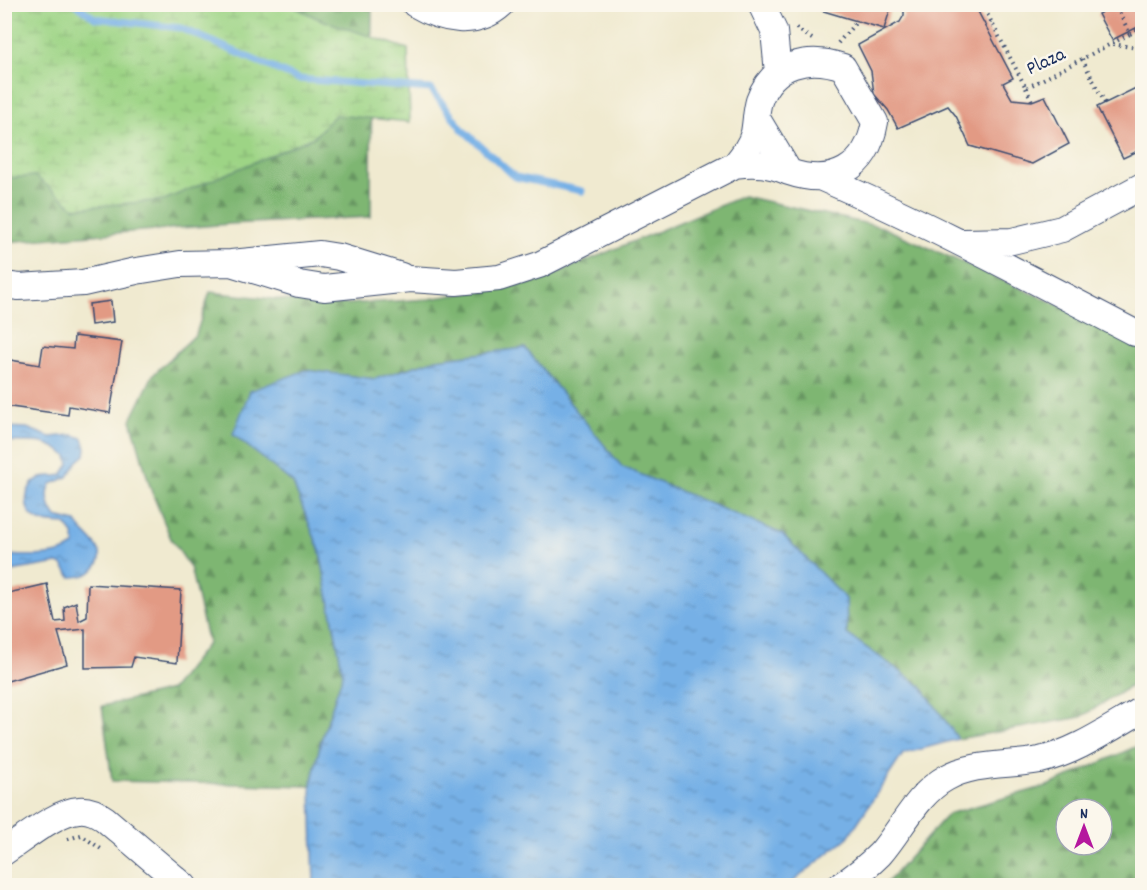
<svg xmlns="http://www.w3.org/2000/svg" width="1147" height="890" viewBox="0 0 1147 890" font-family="Dekko,sans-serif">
	<defs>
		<pattern id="forest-firs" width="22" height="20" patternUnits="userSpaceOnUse" patternTransform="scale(1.5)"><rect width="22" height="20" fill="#7eb672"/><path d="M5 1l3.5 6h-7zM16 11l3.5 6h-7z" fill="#669461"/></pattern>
		<pattern id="wetland-marsh" width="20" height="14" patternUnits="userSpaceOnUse" patternTransform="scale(1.5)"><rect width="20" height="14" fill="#9dd485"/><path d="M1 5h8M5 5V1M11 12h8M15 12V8" fill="none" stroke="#87b675"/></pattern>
		<pattern id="water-ripples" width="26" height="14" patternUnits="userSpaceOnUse" patternTransform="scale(1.5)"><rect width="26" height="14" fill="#76b0e6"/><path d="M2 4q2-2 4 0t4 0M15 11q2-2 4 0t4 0" fill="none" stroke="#6090be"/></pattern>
	</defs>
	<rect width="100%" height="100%" fill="#fbf7ec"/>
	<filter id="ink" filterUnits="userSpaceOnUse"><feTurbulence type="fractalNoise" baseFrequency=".0167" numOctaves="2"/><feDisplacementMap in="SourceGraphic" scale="12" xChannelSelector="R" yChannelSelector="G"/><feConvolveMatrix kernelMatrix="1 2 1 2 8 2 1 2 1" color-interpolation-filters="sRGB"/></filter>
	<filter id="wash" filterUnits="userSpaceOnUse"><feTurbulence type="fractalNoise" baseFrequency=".008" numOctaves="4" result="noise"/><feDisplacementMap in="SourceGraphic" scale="24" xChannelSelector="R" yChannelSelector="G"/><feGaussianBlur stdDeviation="1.35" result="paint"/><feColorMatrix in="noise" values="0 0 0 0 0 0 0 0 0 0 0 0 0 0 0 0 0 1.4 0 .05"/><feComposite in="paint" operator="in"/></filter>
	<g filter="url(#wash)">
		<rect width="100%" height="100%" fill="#f0ead0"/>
		<path fill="url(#forest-firs)" stroke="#4c7268" stroke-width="1.5" fill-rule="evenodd" d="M5,5H372L371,217L230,224L5,242Z
			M743,196L882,227L1142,342V679L1081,717L958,739L921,686L847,634L846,599L782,534L622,467L525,348L437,359L375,379L306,370L233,434L293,483L320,551L343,674L321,741L311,786L112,781L102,706L171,690L208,643L190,567L171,539L151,490L131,420L153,375L196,334L210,292L330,305L429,299L535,282Z
			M1142,744V885H885L948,814L1050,785ZM1066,809H1102V845H1066Z"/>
		<path fill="url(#wetland-marsh)" stroke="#5c8272" stroke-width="1.5" d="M5,4L290,5L319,19L408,49L410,122L335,115L314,137L164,200L75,208L35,176L9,178L5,181Z"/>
		<path fill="url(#water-ripples)" stroke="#4870a2" stroke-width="1.5" d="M525,348L622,467L782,534L846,599L847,634L921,686L958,739L903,754L848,837L789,885H314L311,786L321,741L343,674L320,551L293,483L233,434L250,391L306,370L375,379L437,359Z
			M5,427L27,428L50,437L72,435L83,438L86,448L85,455L77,462L68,477L51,484C45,495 49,508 56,517L76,522C84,537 113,550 94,569C88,576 80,577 71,577L62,565L58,563L5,572V555C24,556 62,559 75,544L73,534L65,524C55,523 45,524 36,519C22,510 24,487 38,479C45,475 55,477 62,475L69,464L67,456C42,436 33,444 5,441Z"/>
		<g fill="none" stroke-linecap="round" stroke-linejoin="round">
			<path stroke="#76b0e6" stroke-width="7" d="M75,4L95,18L181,28L298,79L431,89L463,130L515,177L582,191"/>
		</g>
		<g id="blocks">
			<path fill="#e29a84" d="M822,4H892L884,29L820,10Z
				M904,4H974L1013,78L1003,83L1012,99L1032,101L1045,96L1069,144L1032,164L970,146L956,116L948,106L898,128L888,110L874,94L871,71L858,45L900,22L904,15Z
				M1117,4H1142V25L1112,40L1098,14Z
				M1142,85V149L1123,158L1097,107Z
				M111,301L113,322L91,325L89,304Z
				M74,336L122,342L110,413L69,406L68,415L4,406V359L40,365L43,346L73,349Z
				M47,584L55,622L65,621L64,607L76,602L79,621L87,617L88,584L181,590L177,663L134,657L131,667L85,668V629L58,632L67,664L4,682V594Z"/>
		</g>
	</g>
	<g filter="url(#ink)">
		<use href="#blocks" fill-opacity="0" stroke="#3b4b6f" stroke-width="1.5"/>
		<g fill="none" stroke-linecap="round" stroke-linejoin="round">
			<defs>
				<path id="minor" d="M415,4C442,20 476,28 502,4
					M761,4L774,31L778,73
					M735,165C743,155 751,145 754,133C756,122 756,111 759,101C772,63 809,55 843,67L875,122C867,169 833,187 789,172L756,117
					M822,178C929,224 1031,279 1135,333L1142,334
					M964,242L1012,241L1062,229L1142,186
					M231,263L299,284L324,288L410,279L456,282L499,278L539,265L735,165C756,162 770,164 789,172
					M4,285L19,287L83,283L136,271L180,264L231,263L320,254L339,257L401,276
					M4,852C24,839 57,811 79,810C89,809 97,813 105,819L184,886
					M840,886C854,877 868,866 880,854C901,830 917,794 946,778C974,762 1008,766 1040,760C1076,752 1110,728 1142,710"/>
			</defs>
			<use href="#minor" stroke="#3b4b6f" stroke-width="28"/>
			<path stroke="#3b4b6f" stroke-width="4" stroke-dasharray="1.5 4.5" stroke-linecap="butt" d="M982,4L1026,88L1130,34L1115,4
				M985,25L991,22
				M796,28L812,39
				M1130,34L1142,28
				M838,43L857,21
				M1113,44L1142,49
				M1082,59L1105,103
				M1142,80H1140L1142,84
				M1026,88L1032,101
				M68,839L81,835L104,851"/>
			<use href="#minor" stroke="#fff" stroke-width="26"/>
		</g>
	</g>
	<g text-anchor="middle" stroke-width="5" stroke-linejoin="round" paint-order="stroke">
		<g font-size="20" fill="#1b2f5e" stroke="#fbf7ec">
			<text transform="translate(1045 60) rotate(-25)" y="7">Plaza</text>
		</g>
	</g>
	<rect width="1147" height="890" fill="none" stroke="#fbf7ec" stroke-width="24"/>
	<g transform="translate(1084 827)"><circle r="28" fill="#fbf7ec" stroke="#a1a7b3" stroke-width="1.5"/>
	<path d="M0-4.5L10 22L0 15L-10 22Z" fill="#b5179e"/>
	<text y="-9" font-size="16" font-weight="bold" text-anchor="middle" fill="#1b2f5e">N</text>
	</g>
</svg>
